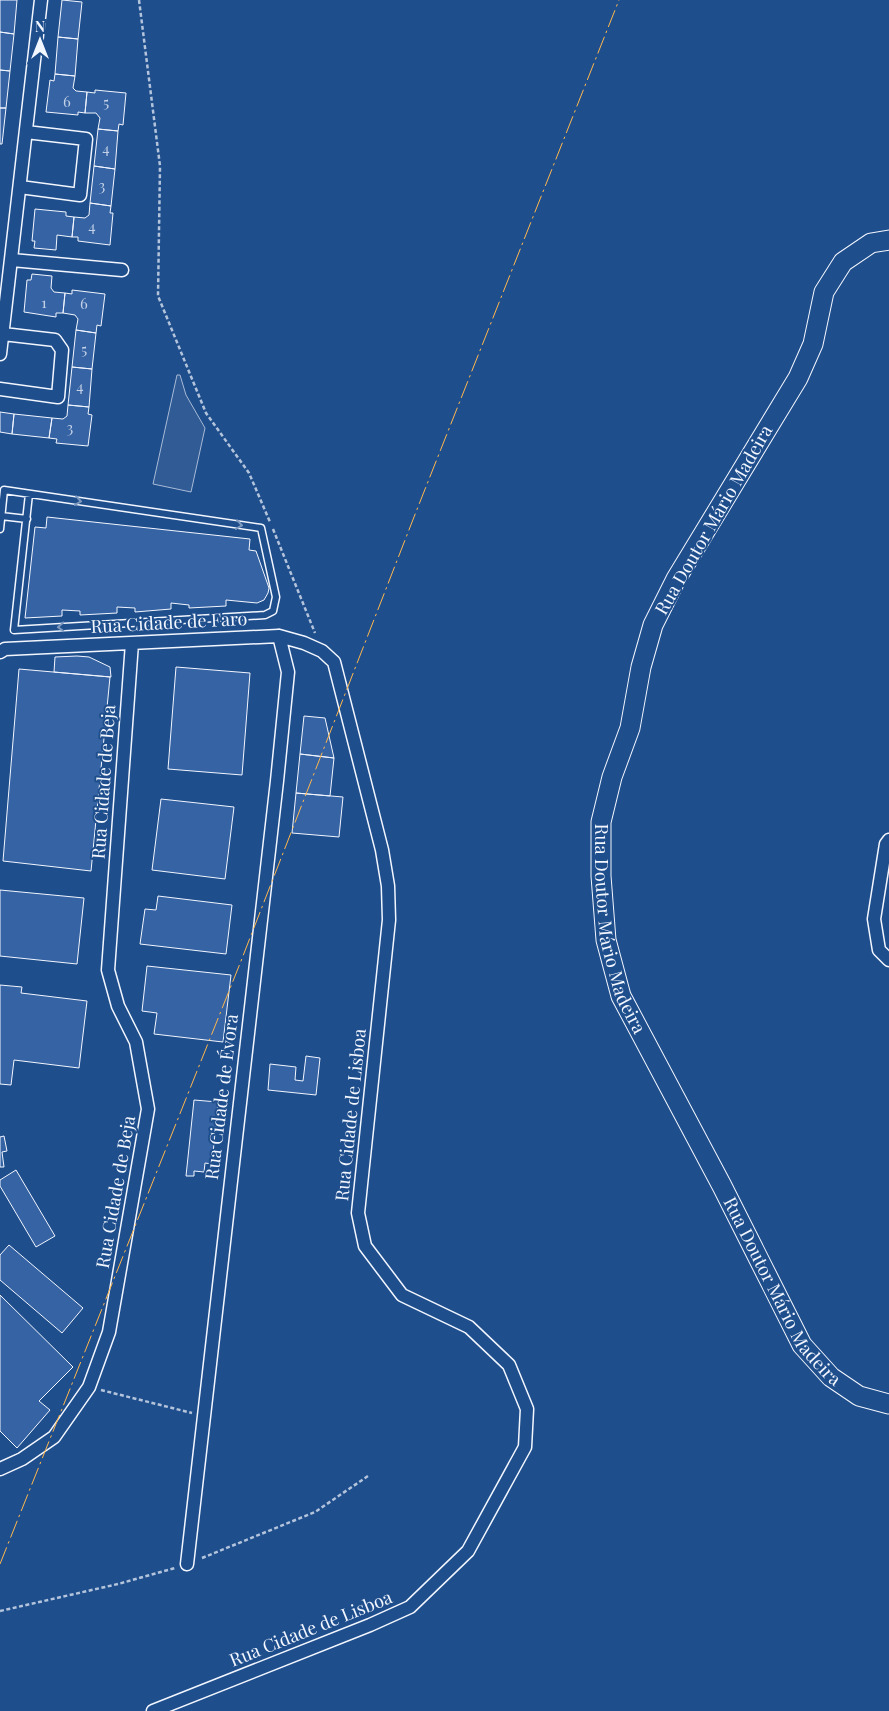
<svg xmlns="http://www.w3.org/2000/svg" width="889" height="1711" viewBox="0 0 889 1711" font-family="'Playfair Display',serif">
	<rect width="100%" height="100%" fill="#1f4e8c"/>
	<path fill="#305b95" stroke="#a8bbd7" d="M177,375H180L186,395L205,428L191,492L153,484Z"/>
	<path fill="#3563a3" stroke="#f2f6ff" d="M0,0H17L14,34L0,32Z
		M62,0L82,2L78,39L58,37Z
		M0,32L14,34L10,71L0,70Z
		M58,37L78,39L75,76L55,74Z
		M0,70L10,71L6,108H0Z
		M55,74L75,76L73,88L76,91L87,92L85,113L78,112V115L46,112L50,80L54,81Z
		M95,90L126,93L123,125L119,124L118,131L98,129L100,118L96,113H85L87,92L95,93Z
		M0,108H6L2,144H0Z
		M98,129L118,131L115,169L94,166Z
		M94,166L115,169L111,206L90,203Z
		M90,203L111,206L110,213H113L110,245L78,241V237H72L74,217L85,218L89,215Z
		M35,209L66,212V216L74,217L72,237L57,235L56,250L34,248L35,241H32Z
		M32,274L52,276L51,288L54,292L65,293L63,313H56V317L24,312L27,280H31Z
		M72,290L105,294L101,326L97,325L96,333L76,330L78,319L75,315L63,313L65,293L72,294Z
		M76,330L96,333L92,369L72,367Z
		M72,367L92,369L89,407L68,405Z
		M68,405L89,407L88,414L92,415L88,446L56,443L57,439L49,438L52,418L63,419L67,416Z
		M0,412L14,414L12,434L0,432Z
		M14,414L52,418L49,438L12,434Z
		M47,517L250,539L249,550L256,551L269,588L268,593L264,600L257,603L226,600V606L189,608V605L171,603V609L135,612V608L117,607V613L80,615V611L62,610V616L25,618L35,527L46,528Z
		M77,656L89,657L110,667L111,677L54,672L55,657Z
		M176,667L250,673L242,775L168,769Z
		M19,669L110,677L91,871L3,861Z
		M304,716L325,718L334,758L300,754Z
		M300,754L334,758L330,796L296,793Z
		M296,793L343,797L339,837L292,833Z
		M161,799L234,807L225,879L152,870Z
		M0,890L84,898L77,964L0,956Z
		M158,896L232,905L226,954L140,944L145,909L156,910Z
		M147,966L231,975L223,1042L154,1034L157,1013L142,1011Z
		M0,985L22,987L21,993L87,1001L79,1068L14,1060L11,1085L0,1084Z
		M306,1056L320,1058L316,1095L268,1090L270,1064L296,1067L295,1080L303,1081Z
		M194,1100L218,1102L212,1164L205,1163L204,1172L194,1171V1176H186Z
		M4,1136L7,1151L2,1152L4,1167H0V1137Z
		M16,1170L55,1236L36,1247L0,1186V1180Z
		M9,1245L83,1308L62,1333L0,1280V1255Z
		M0,1295L73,1367L39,1401L50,1410L17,1448L0,1431Z"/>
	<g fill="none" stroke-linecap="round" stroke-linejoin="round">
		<defs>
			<path id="lane" d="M1,516L27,519
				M0,529L4,490L261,528L276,597L273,611L265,615L14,630L29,494"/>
			<path id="street" d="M20,187L80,195L86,139L26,132
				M12,260L122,270
				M0,354L41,0
				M0,389L58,397L62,350L55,340L3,334
				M0,652L5,649L279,636L304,643L322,651L334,662L382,850L388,886L389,920L358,1213L365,1246L402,1295L469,1327L509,1365L527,1409L525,1447L468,1551L410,1607L370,1625L153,1711
				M889,840L886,844L874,919L879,950L889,960
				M0,1469L22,1459L54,1437L89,1387L109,1332L148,1109L136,1042L118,1006L108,970L132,643
				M187,1564L277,781L288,672L279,636"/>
			<g id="secondary">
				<path id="s1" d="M889,240L871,243L843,262L824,292L813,344L798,378L676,579L653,625L641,667L630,728L612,777L601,822V876L606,940L621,996L722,1186L802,1345L831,1377L859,1396L889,1404"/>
			</g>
		</defs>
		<use href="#lane" stroke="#f2f6ff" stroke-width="9"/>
		<use href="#street" stroke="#f2f6ff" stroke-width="15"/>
		<use href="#secondary" stroke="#f2f6ff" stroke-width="21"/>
		<path stroke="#b3c4dc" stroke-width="2.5" stroke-dasharray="4 2.5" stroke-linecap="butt" d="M139,0L160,166L158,296L206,413L249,473L270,522
			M273,529L315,633
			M101,1390L192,1413
			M202,1558L315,1512L368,1476
			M0,1611L118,1584L175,1568"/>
		<use href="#lane" stroke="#1f4e8c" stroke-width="6"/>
		<use href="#street" stroke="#1f4e8c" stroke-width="12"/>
		<use href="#secondary" stroke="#1f4e8c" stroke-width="19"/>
		<path stroke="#ffb74d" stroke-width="1" stroke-dasharray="18 4 2.5 4" stroke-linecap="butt" d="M0,1564L241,961L414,517L619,0"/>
	</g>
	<defs><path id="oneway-chevron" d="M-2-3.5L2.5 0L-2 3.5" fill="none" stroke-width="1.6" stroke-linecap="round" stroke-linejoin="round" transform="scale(1.25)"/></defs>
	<g stroke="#7e9ac0">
		<use href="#oneway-chevron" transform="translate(78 501) rotate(8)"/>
		<use href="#oneway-chevron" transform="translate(239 525) rotate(8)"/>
		<use href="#oneway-chevron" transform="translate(61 627) rotate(177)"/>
	</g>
	<g text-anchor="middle" stroke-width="4" stroke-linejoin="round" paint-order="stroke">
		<g font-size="15" fill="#c3d1e8">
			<text x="67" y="107">6</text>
			<text x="106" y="108">5</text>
			<text x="106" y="154">4</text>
			<text x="102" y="191">3</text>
			<text x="92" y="232">4</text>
			<text x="44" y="308">1</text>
			<text x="84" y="309">6</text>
			<text x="84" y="355">5</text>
			<text x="80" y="392">4</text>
			<text x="70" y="433">3</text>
		</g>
		<g font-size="18" fill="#f2f6ff" stroke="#1f4e8c">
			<text transform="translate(714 520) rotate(-60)" y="6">Rua Doutor Mário Madeira</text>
			<text transform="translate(169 623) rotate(-3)" y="6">Rua Cidade de Faro</text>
			<text transform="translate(104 782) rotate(-86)" y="6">Rua Cidade de Beja</text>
			<text dy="6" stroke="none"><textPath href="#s1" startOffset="778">Rua Doutor Mário Madeira</textPath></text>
			<text transform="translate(222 1097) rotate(-83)" y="6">Rua Cidade de Évora</text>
			<text transform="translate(351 1115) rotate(-84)" y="6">Rua Cidade de Lisboa</text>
			<text transform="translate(116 1192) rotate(-80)" y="6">Rua Cidade de Beja</text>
			<text dy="6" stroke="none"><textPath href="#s1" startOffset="1182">Rua Doutor Mário Madeira</textPath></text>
			<text transform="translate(311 1629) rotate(-22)" y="6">Rua Cidade de Lisboa</text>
		</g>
	</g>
	<g transform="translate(40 40)" stroke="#1f4e8c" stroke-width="4" paint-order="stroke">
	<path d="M0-4L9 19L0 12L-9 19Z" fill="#f2f6ff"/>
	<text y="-8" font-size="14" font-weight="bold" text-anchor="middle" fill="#f2f6ff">N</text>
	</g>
</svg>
